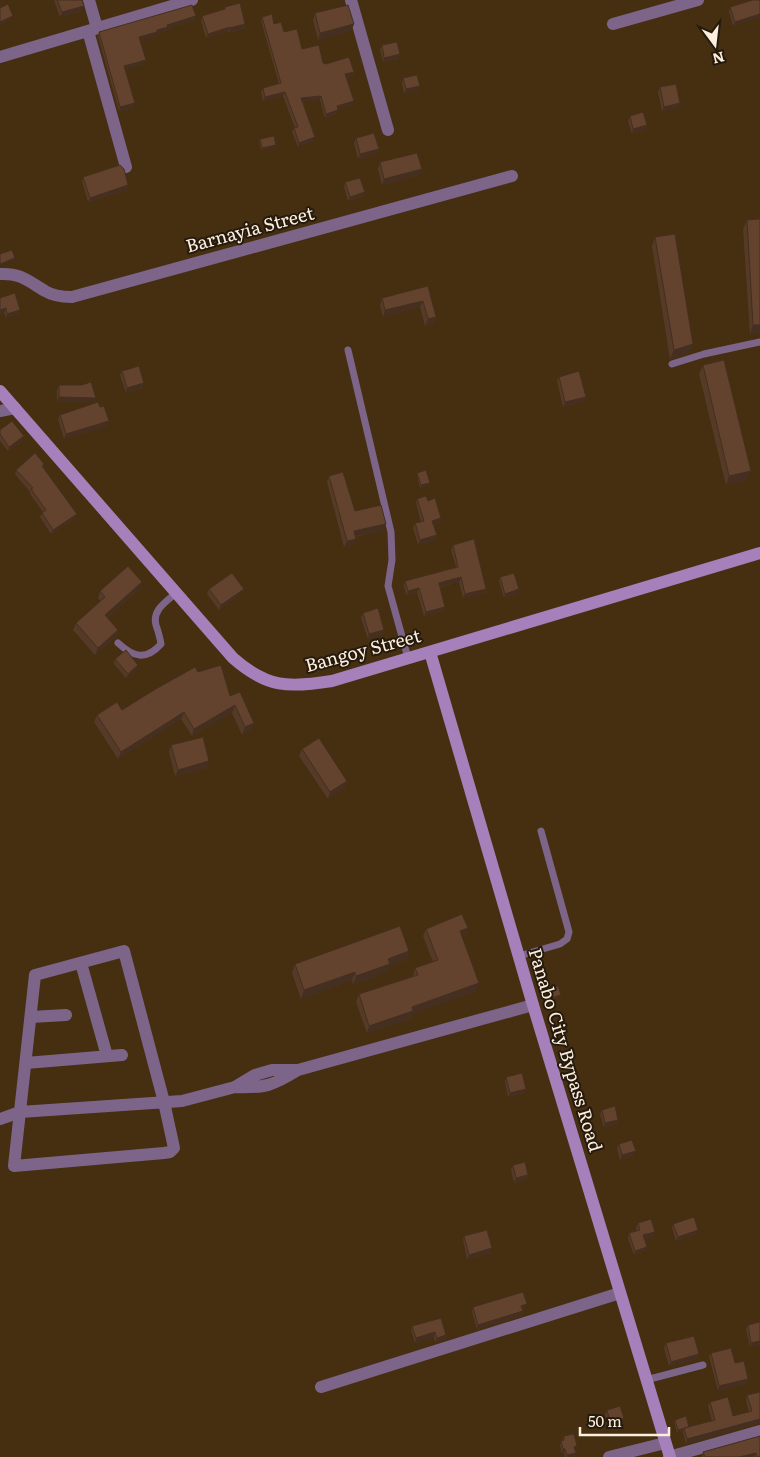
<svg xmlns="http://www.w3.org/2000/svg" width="760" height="1457" viewBox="0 0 760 1457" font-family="Literata,serif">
	<rect width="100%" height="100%" fill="#452f10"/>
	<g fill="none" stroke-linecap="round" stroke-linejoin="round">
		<path stroke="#7d658a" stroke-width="7" d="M348,350L391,532L392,560L388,586L408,658
			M672,364L704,354L760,342
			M118,643C133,657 146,661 161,644C160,637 158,631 156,625C152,610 166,602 176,593
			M519,956L560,944L567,939L569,932L541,831
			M646,1380L703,1365"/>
		<path stroke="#7d658a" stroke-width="12" d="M89,0L97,28
			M351,0L388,130
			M613,24L698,0
			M88,31L126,167
			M0,57L192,0
			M0,274C21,273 28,281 45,291C53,296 63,297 72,297L512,176
			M0,411L15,408
			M124,951L164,1102L174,1148L170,1152L164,1153L14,1166L35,975Z
			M81,963L107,1056
			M31,1017L66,1015
			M26,1063L122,1055
			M235,1087C266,1088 272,1086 298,1070
			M0,1119L20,1112L182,1101L235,1087L255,1075L272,1070H298L533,1005
			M321,1387L620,1293
			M609,1457L665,1443
			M669,1457L760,1431"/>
		<path stroke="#a580ba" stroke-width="12" d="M0,391L233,658C267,688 289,688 332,681L760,553
			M430,652L533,1005L670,1457"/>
	</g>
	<path fill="#553a28" d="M54,0H82V11L60,17Z
		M753,0L733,26L729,12L730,7Z
		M225,7L245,24L244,29L229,33L228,31L206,38L201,21L202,16L224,9Z
		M315,13L354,24L351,31L318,40L313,20Z
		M196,16L195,20L167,29L166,31L156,34V36L140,40L144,64L125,69L134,108L119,111L98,36L99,32Z
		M262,17L274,24L302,49L323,63L354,72L352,76L346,78L352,105L338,109L336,114L325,118L320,100L303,101L314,141L298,147L292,132L294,128H295L283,96L263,101L261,92L263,88L279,84L261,21Z
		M382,45L400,54L398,59L383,62L380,50Z
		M403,78L418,91L404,94L402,83Z
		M660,87L679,108L662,111L658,92Z
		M630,116L647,125L645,130L632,134L628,121Z
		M356,138L379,149L377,154L358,159L354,143Z
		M260,139L276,145L275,147L261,150L259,141Z
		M380,162L422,169L419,175L382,185L378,169Z
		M83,177L128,185L127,190L88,202L82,181Z
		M345,182L363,196L348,201L344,187Z
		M760,219V333L750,334L743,229L747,220Z
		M655,237L690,353L670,359L652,246Z
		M428,286L436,317L434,324L425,326L420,307L383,317L380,305L382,298Z
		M0,298L19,314L6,318L4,313L0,314Z
		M703,365L747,480L726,485L699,374Z
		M122,371L143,388L126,393L120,375Z
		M559,377L586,397L584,401L563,407L557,381Z
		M59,385L95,402H57V390Z
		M60,415L107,426L64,439L58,419Z
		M0,430L22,441L8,451L0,441Z
		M44,464L43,468L75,518L51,534L40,517L43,512L30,494V492L15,474L16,470Z
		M417,473L429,485L420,488L417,475Z
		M329,476L355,511L384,530L355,537L356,539L353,544L344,547L327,482Z
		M417,499L428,501L441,518L440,523L433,525L437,535L435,540L418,545L413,528L415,523L421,522L416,503Z
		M453,545L486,589L485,593L463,598L459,582L440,587L444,611L424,616L417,592L406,595L404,585L405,581L456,567L451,550Z
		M500,577L518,594L504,598L499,581Z
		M142,582L140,589L107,618L118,630L116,637L95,655L73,630L76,623L101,601L98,598L100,591Z
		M209,589H244L242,593L219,610L207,594Z
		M363,613L384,630L382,635L368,639L361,618Z
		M115,659L137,669L126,678L114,664Z
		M198,672L230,696L254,723L251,730L242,735L232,713L192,736L181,719L118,759L94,722L97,715L122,710Z
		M171,745L209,761L207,768L175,776L169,752Z
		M302,749L347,781L345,788L328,799L299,756Z
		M468,928L465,936L462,937L476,991L412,1014L411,1019L367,1033L356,1002L359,994L413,976L415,968L433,962L423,936L426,929Z
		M409,951L406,960L389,966L386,973L353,985L352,980L301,999L292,973L295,964Z
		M548,988L561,995L560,997L550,1000L547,991Z
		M506,1077L526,1089L524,1093L508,1097L505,1082Z
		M602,1110L618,1120L616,1124L604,1127L600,1114Z
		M619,1144L634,1156L620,1160L617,1148Z
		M513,1165L528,1175L526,1180L514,1183L511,1170Z
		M638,1223L653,1236L644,1239L645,1251L634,1255L628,1238L629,1233L637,1231L636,1228Z
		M673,1224L696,1234L676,1241L672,1228Z
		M464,1236L491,1253L467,1259L463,1240Z
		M473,1307L525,1309H522L523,1311L521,1316L477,1329L472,1312Z
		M760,1322L750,1347L746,1329L748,1325Z
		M412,1326L446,1335L445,1339L435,1342L434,1337L415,1343L411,1330Z
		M666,1343L699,1354L697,1359L669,1366L664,1348Z
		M711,1353L748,1379L747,1383L718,1391L709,1357Z
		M747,1395L758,1423L686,1444L683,1433V1431L677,1433L674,1422L675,1420L689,1427L712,1421L708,1406L710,1402L733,1416L749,1412L746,1400Z
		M607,1410L622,1422L608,1426L605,1415Z
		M564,1436L575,1451L576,1453L574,1457H565L564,1453L562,1454L560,1445Z
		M760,1436V1457H702L703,1452Z"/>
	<path fill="#452f20" d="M611,0H618L610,2Z
		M84,6L82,11L60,17L62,12Z
		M760,14V18L733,26L735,22Z
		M13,16L12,19L0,25V22Z
		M196,16L195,20L167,29L166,31L156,34V36L138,41L139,37L167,25Z
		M245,24L244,29L229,33L230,28Z
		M354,24L351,31L318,40L320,33Z
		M230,27L228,31L206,38L208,34Z
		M400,54L398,59L383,62L384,58Z
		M146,60L144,64L123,70L124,66Z
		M354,72L352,76L344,78L345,74Z
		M420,86L418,91L404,94L406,89Z
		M285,92L283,96L263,101L265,97Z
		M321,96L320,100L300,102L301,98Z
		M354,101L352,105L335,110L337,106Z
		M135,103L134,108L119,111L120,107Z
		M680,103L679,108L662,111L664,107Z
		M338,110L336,114L325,118L326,114Z
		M647,125L645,130L632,134L633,129Z
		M315,137L314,141L298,147L299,143Z
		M276,145L275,147L261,150L262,148Z
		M379,149L377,154L358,159L360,154Z
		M422,169L419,175L382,185L384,179Z
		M128,185L127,190L88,202L90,198Z
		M365,192L363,196L348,201L350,197Z
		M15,258L14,260L0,265V264Z
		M423,301L420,307L383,317L385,310Z
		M6,308L4,313L0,314V310Z
		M20,310L19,314L6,318L7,314Z
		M436,317L434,324L425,326L428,319Z
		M753,325H760V333L750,334Z
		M693,344L690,353L670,359L674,350Z
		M144,383L143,388L126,393L127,388Z
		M59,397L96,398L95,402H57Z
		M586,397L584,401L563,407L565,402Z
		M109,421L107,426L64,439L66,434Z
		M24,436L22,441L8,451L9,447Z
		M751,471L747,480L726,485L729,476Z
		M430,483L429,485L420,488L421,485Z
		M77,514L75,518L51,534L53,530Z
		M441,518L440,523L431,526L432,521Z
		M386,524L384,530L352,537L354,531Z
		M437,535L435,540L418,545L420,540Z
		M356,539L353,544L344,547L347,541Z
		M461,577L459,582L437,587L439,583Z
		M142,582L140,589L102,622L105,615Z
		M419,588L417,592L406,595L408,591Z
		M244,589L242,593L219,610L221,605Z
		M486,589L485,593L463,598L465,594Z
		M519,589L518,594L504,598L505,594Z
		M445,607L444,611L424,616L426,612Z
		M118,630L116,637L95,655L98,648Z
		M384,630L382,635L368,639L369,634Z
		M138,665L137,669L126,678L128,674Z
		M235,705L232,713L192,736L194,729Z
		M184,712L181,719L118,759L121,752Z
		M254,723L251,730L242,735L245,727Z
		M209,761L207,768L175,776L178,770Z
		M347,781L345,788L328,799L330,792Z
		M468,928L465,936L457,939L460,931Z
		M409,951L406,960L389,966L386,973L353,985L356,976L388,959Z
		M355,972L352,980L301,999L304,990Z
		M479,983L476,991L412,1014L411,1019L367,1033L369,1026L412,1007Z
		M561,995L560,997L550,1000L551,998Z
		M526,1089L524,1093L508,1097L510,1093Z
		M618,1120L616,1124L604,1127L605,1123Z
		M636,1151L634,1156L620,1160L622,1155Z
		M528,1175L526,1180L514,1183L516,1178Z
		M698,1230L696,1234L676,1241L678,1237Z
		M655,1232L653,1236L641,1240L643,1235Z
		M647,1247L645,1251L634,1255L635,1251Z
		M492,1248L491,1253L467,1259L469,1255Z
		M527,1304L525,1309L520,1310L521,1306Z
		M523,1311L521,1316L477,1329L478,1325Z
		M435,1332L434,1337L415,1343L416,1338Z
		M446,1335L445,1339L435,1342L437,1338Z
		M760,1341V1345L750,1347L751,1343Z
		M699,1354L697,1359L669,1366L671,1362Z
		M748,1379L747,1383L718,1391L719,1386Z
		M624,1418L622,1422L608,1426L610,1422Z
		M760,1419V1423H758L686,1444L687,1439Z
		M684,1429L683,1431L677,1433L678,1430Z
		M563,1449H565L564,1453L562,1454Z
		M576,1453L574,1457H567V1455Z
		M756,1453L754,1457H739Z"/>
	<path fill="#63432e" stroke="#452f20" d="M57,0H82L84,6L62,12Z
		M753,0H760V14L735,22L730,7Z
		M240,3L245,24L230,28V27L208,34L202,16L225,9V7Z
		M8,4L13,16L0,22V8Z
		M192,5L196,16L167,25L168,27L157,30V32L139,37L146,60L124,66L135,103L120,107L99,32Z
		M348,5L354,24L320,33L315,13Z
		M272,14L274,24L281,22L284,32L297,29L302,49L319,45L323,63L326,64L349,57L354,72L345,74L354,101L337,106L338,110L326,114L321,96L301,98L315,137L299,143L294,128L298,127L285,92L265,97L263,88L281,83L262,17Z
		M397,42L400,54L384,58L382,45Z
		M417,75L420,86L406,89L403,78Z
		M676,84L680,103L664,107L660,87Z
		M643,112L647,125L633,129L630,116Z
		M374,133L379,149L360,154L356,138Z
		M274,136L276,145L262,148L260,139Z
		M417,153L422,169L384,179L380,162Z
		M120,165L124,169L128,185L90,198L83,177Z
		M360,178L365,192L350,197L345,182Z
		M760,219V325H753L747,220Z
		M675,234L693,344L674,350L655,237Z
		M12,250L15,258L0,264V254Z
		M428,286L436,317L428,319L423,301L385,310L382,298Z
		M15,293L20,310L7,314L6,308L0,310V298Z
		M724,360L751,471L729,476L703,365Z
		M139,366L144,383L127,388L122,371Z
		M579,371L586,397L565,402L559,377Z
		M91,382L96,398L59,397V385H82Z
		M98,402L100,407L104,406L109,421L66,434L60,415Z
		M12,421L24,436L9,447L0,434V430Z
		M35,453L44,464L42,466L77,514L53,530L42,513L46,510L31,489L33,488L16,470Z
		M426,470L430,483L421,485L417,473Z
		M343,472L355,511L381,505L386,524L354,531L356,539L347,541L329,476Z
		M426,496L428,501L435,498L441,518L432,521L437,535L420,540L415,523L424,521L417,499Z
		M474,539L486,589L465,594L461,577L439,583L445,607L426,612L419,588L408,591L405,581L458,567L453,545Z
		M128,566L142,582L105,615L118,630L98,648L76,623L105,597L100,591Z
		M232,573L244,589L221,605L209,589Z
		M514,573L519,589L505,594L500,577Z
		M378,608L384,630L369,634L363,613Z
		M126,650L138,665L128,674L115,659Z
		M221,665L230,696L240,692L254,723L245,727L235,705L194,729L184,712L121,752L97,715L117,702L122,710L154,690L195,667L198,672Z
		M203,737L209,761L178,770L171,745Z
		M319,738L347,781L330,792L302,749Z
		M462,914L468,928L460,931L479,983L412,1007L413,1011L369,1026L359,994L418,975L415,968L438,960L426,929Z
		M400,926L409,951L388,959L390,964L356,976L355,972L304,990L295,964Z
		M558,986L561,995L551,998L548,988Z
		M522,1073L526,1089L510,1093L506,1077Z
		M615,1106L618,1120L605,1123L602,1110Z
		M632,1140L636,1151L622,1155L619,1144Z
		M525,1162L528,1175L516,1178L513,1165Z
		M694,1217L698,1230L678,1237L673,1224Z
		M651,1219L655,1232L643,1235L647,1247L635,1251L629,1233L640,1230L638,1223Z
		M487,1230L492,1248L469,1255L464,1236Z
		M523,1292L527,1304L521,1306L523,1311L478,1325L473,1307Z
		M441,1318L446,1335L437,1338L435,1332L416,1338L412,1326Z
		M760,1322V1341L751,1343L748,1325Z
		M694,1336L699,1354L671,1362L666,1343Z
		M731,1348L735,1363L744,1361L748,1379L719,1386L711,1353Z
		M760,1392V1419L687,1439L684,1428L715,1420L710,1402L728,1397L733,1416L752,1411L747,1395Z
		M620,1406L624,1418L610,1422L607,1410Z
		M686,1416L689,1427L678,1430L675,1420Z
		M574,1434L577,1446L574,1447L576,1453L567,1455L565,1449H563L561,1441L564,1440V1436Z
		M760,1436V1457H757L756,1453L739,1457H705L703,1452Z"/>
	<g text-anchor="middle" stroke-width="4" stroke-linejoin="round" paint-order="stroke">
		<g font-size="18" fill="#fdeedd" stroke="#241a0d">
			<text transform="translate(250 230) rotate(-15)" y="6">Barnayia Street</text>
			<text transform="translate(363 651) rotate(-15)" y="6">Bangoy Street</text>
			<text transform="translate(565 1050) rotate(73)" y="6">Panabo City Bypass Road</text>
		</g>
	</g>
	<g transform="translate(715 45) rotate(165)" stroke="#241a0d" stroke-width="4" paint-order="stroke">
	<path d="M0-4L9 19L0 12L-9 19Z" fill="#fdeedd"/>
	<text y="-8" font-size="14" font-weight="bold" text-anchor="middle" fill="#fdeedd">N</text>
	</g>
	<path d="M580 1427v8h89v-8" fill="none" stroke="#fdeedd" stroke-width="2.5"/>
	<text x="588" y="1427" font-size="15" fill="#fdeedd" stroke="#241a0d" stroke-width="4" paint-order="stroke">50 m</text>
</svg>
